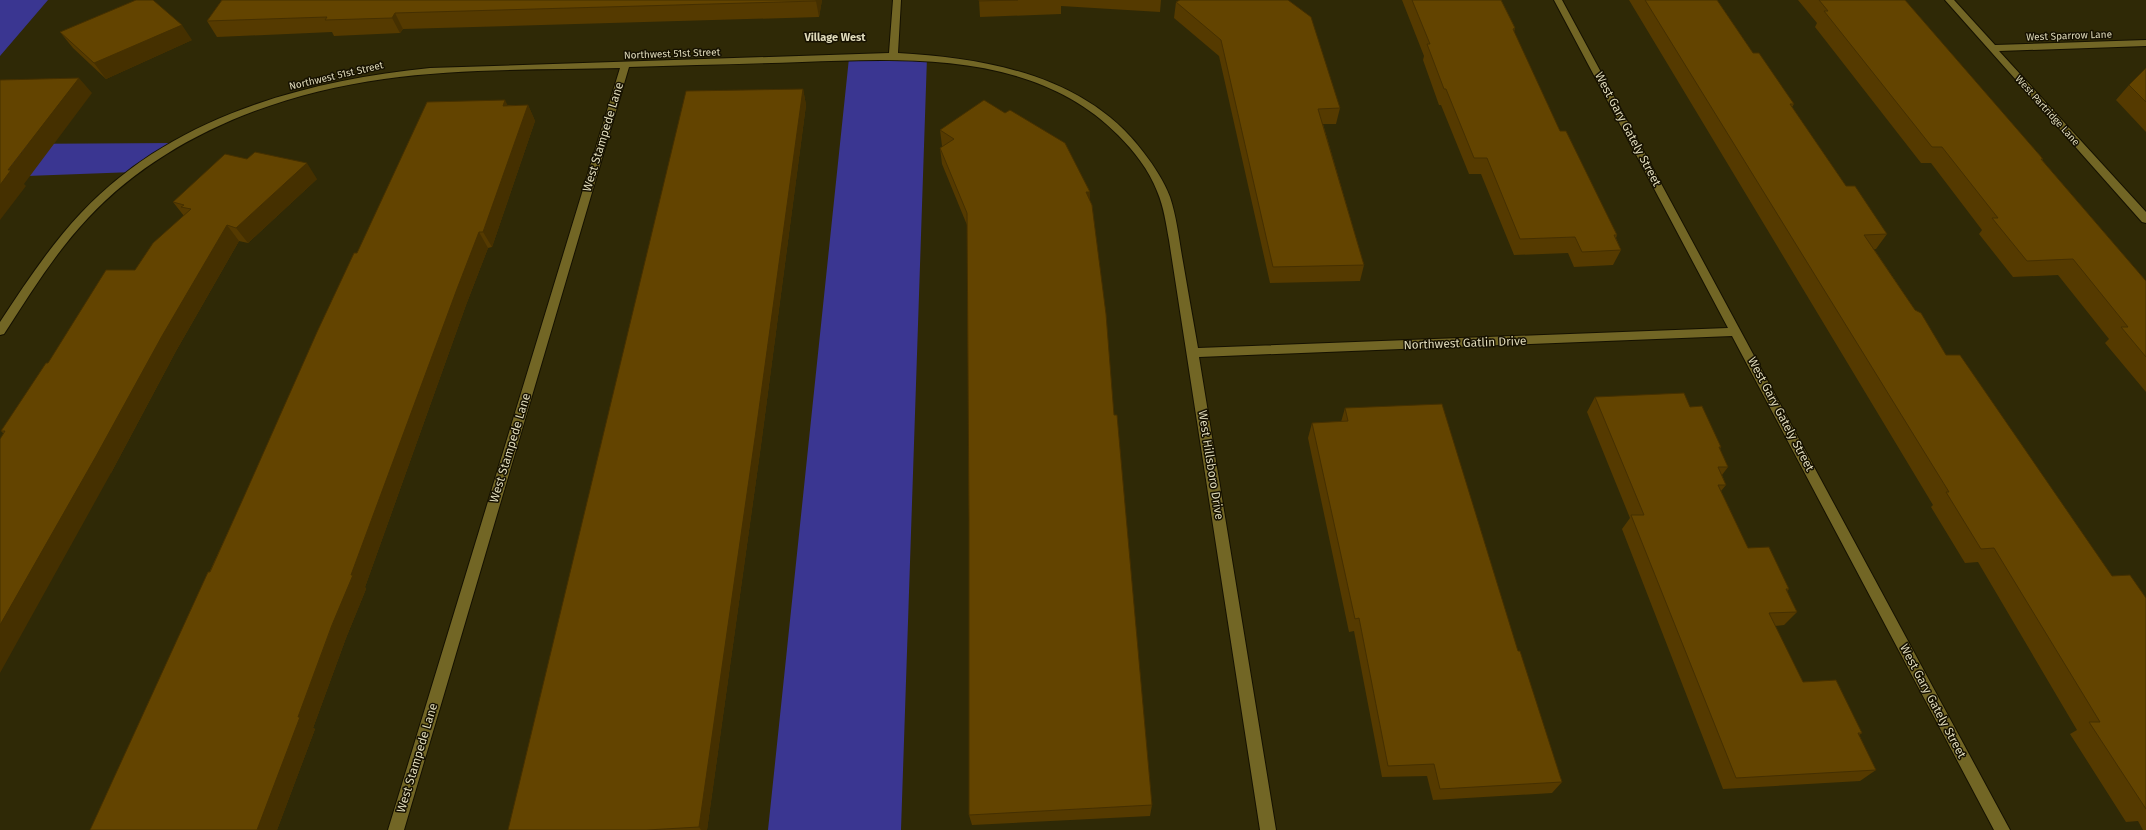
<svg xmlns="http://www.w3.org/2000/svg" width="2146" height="830" viewBox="0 0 2146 830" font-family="'Fira Sans',sans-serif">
	<rect width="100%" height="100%" fill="#2f2906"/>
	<path fill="#3a3691" d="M0,0H48L0,56Z
		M927,57L901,830H768L849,58Z
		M177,143L134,172L0,177V144Z"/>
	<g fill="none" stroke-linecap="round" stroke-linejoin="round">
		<defs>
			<path id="minor" d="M893,0H901L898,53C988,58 1087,76 1144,153C1154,166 1164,181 1170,197C1177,218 1179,240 1183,262C1188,291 1193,320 1198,348L1728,328L1554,0H1562L2010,830H1994L1732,336L1199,357L1276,830H1260L1169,240C1166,224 1164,207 1157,191C1149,170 1134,151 1118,135C1036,52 910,58 802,62C745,64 687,65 629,67L404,830H388L620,68C542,70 460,68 384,79C275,94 164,137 88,218C55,253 30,294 4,334L0,335V322C25,284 50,246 81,213C171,117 303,81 430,68L889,53Z
				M1945,0H1954L1995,45L2146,40V46L1999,51L2146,212V223L2142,222Z"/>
		</defs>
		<use href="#minor" stroke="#151101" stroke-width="2"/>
		<use href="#minor" fill="#726625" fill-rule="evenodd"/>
	</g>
	<path fill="#553a00" d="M222,0H822L819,17L403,29L400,33L334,36L332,32L217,37L207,21Z
		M979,0H1161L1160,12L1061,6V14L980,17Z
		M1402,0H1501L1515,28L1514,32L1560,131L1617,235L1616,238L1621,250L1613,265L1574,267L1568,253L1514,255L1481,174H1469L1441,105H1439L1423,60L1424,56Z
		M1629,0H1717L1753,53L1794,104L1792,107L1846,186L1887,234L1876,249H1874L1915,310L1946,355L2112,576L2146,598V830H2143L2138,821L2126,822L2070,734L2077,730L1978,562L1965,563L1931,507L1933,505Z
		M1798,0H1905L2043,159L2042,160L2146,281V392L2105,343L2109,339L2058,275L2013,277L1979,234L1982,230L1931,163H1921L1815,27L1817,23Z
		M1176,2L1340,108L1336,124H1323L1364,265L1360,281L1270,283L1219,56L1174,18Z
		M60,32L192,40L106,79L73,48Z
		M2146,68V132L2116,100L2129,85Z
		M803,89L806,105L761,445L707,830H508Z
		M508,105H528L535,121L492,247L488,248L466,305L365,587L366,589L346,638L313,728L315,729L277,830H90L357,253Z
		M940,130L1090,192V201L1114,415L1152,805L1150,816L972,825L969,815V521L967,225L942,164L940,148L943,147L942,146Z
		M317,179L248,243L239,241L176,351L111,473L3,433L1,431L48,363L135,270L184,216L173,202Z
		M1595,397L1690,407L1721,447L1720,449L1728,467L1722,475L1726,485L1721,491L1748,548L1789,589L1787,591L1797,612L1784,625L1775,626L1803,682L1862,733L1859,735L1876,770L1860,781L1723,789L1622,529L1630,518L1587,412Z
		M1345,408L1518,651L1562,782L1552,793L1433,800L1427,776L1382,777L1354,631L1349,632L1308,438L1312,423L1341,422Z"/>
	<path fill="#453000" d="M816,0H822L819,17L816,1Z
		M395,13L403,29L400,33L392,18Z
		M182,25L192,40L106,79L94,63Z
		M79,78L92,93L24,184L26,186L0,220V185L8,170Z
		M803,89L806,105L761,445L707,830H701L699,827Z
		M505,100L513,116L503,106Z
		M528,105L535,121L492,247L483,232Z
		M307,163L317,179L248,243L236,228Z
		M1086,192H1090V208Z
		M227,225L239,241L176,351L111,473L0,673V625L162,336Z
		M479,232L488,248L466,305L365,587L366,589L346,638L313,728L315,729L277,830H257L298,717L351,575L457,289Z"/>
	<path fill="#634400" stroke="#453000" d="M136,0H153L182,25L94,63L60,32Z
		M222,0H816V1L395,13L392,18L325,20L327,17L207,21Z
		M979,0H1018L979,1Z
		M1180,0H1288L1311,17L1340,108L1318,109L1364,265L1273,267L1221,40L1176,2Z
		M1412,0H1501L1515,28L1513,29L1560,131H1566L1617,235H1614L1621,250L1582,252L1575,237L1520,239L1487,158H1474L1446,89H1444L1427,44H1430Z
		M1645,0H1717L1753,53H1759L1794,104H1790L1846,186H1855L1887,234L1864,235L1915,310L1921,313L1946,355H1960L2112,576L2130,575L2146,598V809L2089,722H2100L1994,548L1981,549L1946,492H1949Z
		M1819,0H1905L2043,159H2041L2146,281V357L2121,327H2128L2073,259L2027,261L1992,218H1998L1942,147H1932L1824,11H1828Z
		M2146,68V102L2129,85Z
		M79,78L8,170H11L0,185V80Z
		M803,89L756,431L699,827L647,830H508L686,91Z
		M505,100L503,106L528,105L483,232H479L457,289L351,575H353L332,625L298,717H300L257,830H90L208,572H210L242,501L317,332L354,253H357L427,102Z
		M984,100L1005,113L1010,110L1065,143L1090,192H1086L1092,205L1106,314L1114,415H1117L1152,805L969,815V521L967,213L940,148L954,139L940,130Z
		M255,152L307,163L236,228L227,225L162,336L95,458L0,625V439L5,431H1L46,363H48L106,270H135L153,243L191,209L181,207L184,205L173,202L225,154L247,159Z
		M1684,393L1690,407L1702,406L1721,447H1719L1728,467H1718L1726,485H1718L1748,548L1769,547L1789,589H1786L1797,612L1769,613L1803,682L1836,680L1862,733H1858L1876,770L1736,778L1631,515H1644L1595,397Z
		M1442,404L1518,651H1520L1562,782L1440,789L1434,764L1388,766L1359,618L1355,619L1312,423L1348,421L1345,408Z"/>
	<g text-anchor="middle" stroke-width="3" stroke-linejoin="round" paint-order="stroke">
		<g font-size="10" fill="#dfdaba" stroke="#161100">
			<text transform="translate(2069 35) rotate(-2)" y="4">West Sparrow Lane</text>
			<text transform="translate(672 53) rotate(-2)" y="4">Northwest 51st Street</text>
			<text transform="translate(336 75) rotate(-13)" y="4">Northwest 51st Street</text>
			<text transform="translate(2048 110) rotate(48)" y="4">West Partridge Lane</text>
		</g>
		<g font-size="11" font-weight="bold" fill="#dfdaba" stroke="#161100">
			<text x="835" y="41">Village West</text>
		</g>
		<g font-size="12" fill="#dfdaba" stroke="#161100">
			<text transform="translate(1628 129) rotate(62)" y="4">West Gary Gately Street</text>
			<text transform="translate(603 137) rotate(-73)" y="4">West Stampede Lane</text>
			<text transform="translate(1465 343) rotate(-2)" y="4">Northwest Gatlin Drive</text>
			<text transform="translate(1781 414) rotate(62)" y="4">West Gary Gately Street</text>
			<text transform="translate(510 448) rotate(-73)" y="4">West Stampede Lane</text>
			<text transform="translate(1211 465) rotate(81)" y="4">West Hillsboro Drive</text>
			<text transform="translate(1933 701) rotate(62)" y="4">West Gary Gately Street</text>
			<text transform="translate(417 758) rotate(-73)" y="4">West Stampede Lane</text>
		</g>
	</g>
</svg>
